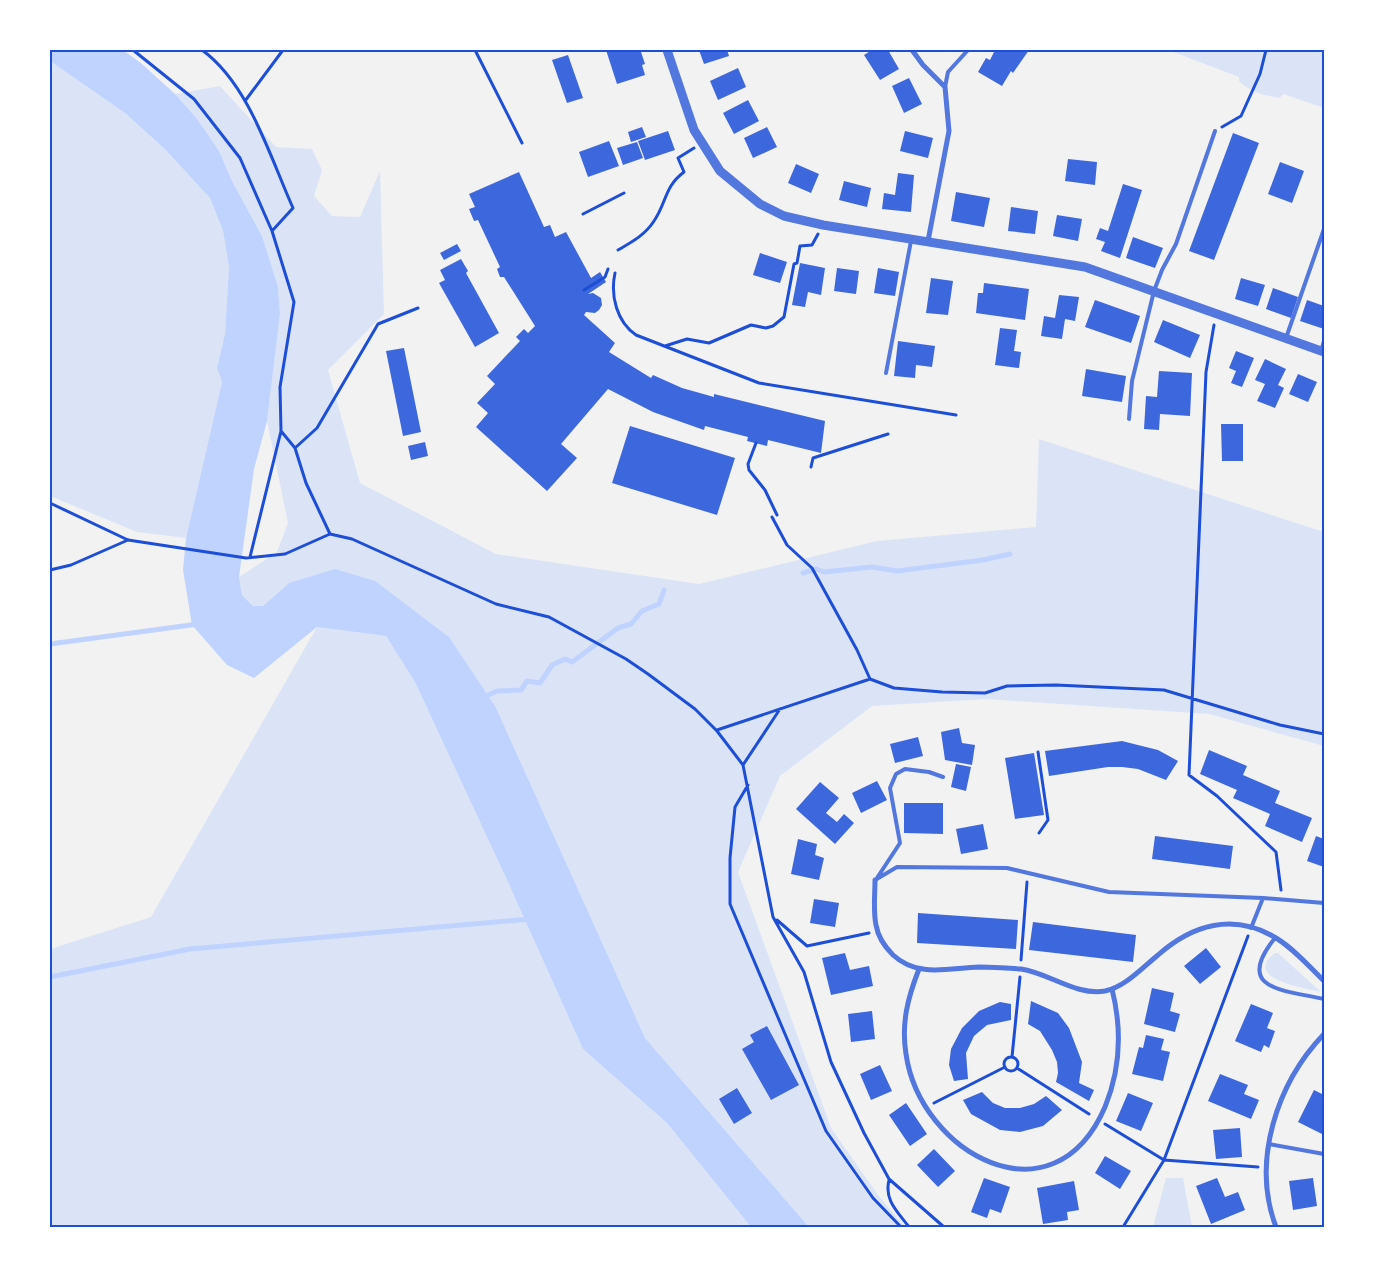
<svg xmlns="http://www.w3.org/2000/svg" width="1374" height="1277" viewBox="0 0 1374 1277" font-family="'Source Serif 4',serif">
	<rect width="100%" height="100%" fill="#f2f2f2"/>
	<path fill="#dbe4f7" d="M1168,50H1324V108L1283,94L1280,98C1264,95 1251,93 1239,81V77Z
		M50,61L125,113L165,148L210,198L223,231L229,267L225,334L217,368L222,382L186,538L137,532L50,496Z
		M220,86L276,147L312,149L322,170L314,196L332,216L360,217L380,171L384,314L328,370L360,483L496,554L699,584L877,541L1036,527L1039,439L1324,532V746L1209,714L986,699L872,706L780,776L738,872L831,1128L878,1195L905,1227H809L645,1038L578,892L448,637L289,583L263,606H253L242,595L239,577L277,552L288,523L267,421L280,314L278,288L262,236L232,181L219,151L175,94Z
		M317,627L386,636L415,682L507,880L583,1049L667,1123L751,1227H50V949L151,917Z
		M1275,953H1278L1321,992C1306,988 1241,979 1275,953Z
		M1166,1178H1183L1192,1227H1153Z"/>
	<path fill="#bfd3fe" d="M50,50H123L142,64L175,94L197,119L219,151L232,181L262,236L278,287L280,314L267,421L254,469L239,577L242,595L253,606H263L289,583L335,569L375,581L449,637L495,706L645,1038L809,1227H751L667,1123L583,1049L507,880L415,682L386,636L317,627L254,678L227,665L192,625L183,570L186,538L222,382L217,368L225,334L229,267L223,231L210,198L165,149L125,113L50,61Z"/>
	<g fill="none" stroke-linecap="round" stroke-linejoin="round">
		<path stroke="#bfd3fe" stroke-width="5" d="M803,573L816,569L824,572L872,567L897,571L983,560L1010,554
			M50,644L198,624
			M482,698L497,691L521,690L527,681L540,683L552,665L565,659L572,662L618,628L631,624L642,611L659,604L664,590
			M50,977L190,949L530,919"/>
	</g>
	<path fill="#3d67dc" d="M606,50L641,52L645,64L642,65L645,75L617,84Z
		M699,50H727L729,56L704,64Z
		M872,50H888L899,69L880,80L864,55Z
		M995,50H1029L1013,73L1011,71L1002,86L978,72L986,58L990,60Z
		M568,55L583,98L567,103L552,60Z
		M738,68L746,87L718,100L710,81Z
		M909,78L922,104L904,113L892,86Z
		M748,100L759,121L734,134L723,113Z
		M642,127L646,137L631,142L628,132Z
		M767,127L777,147L753,158L744,138Z
		M668,131L675,150L645,160L638,141Z
		M905,131L933,138L928,158L900,151Z
		M1233,133L1259,143L1214,260L1189,251Z
		M609,141L619,166L588,177L579,152Z
		M637,142L643,158L623,165L617,148Z
		M1068,159L1097,162L1095,185L1065,181Z
		M1280,162L1304,171L1292,203L1268,194Z
		M796,164L819,174L811,193L788,183Z
		M519,172L544,227L550,225L555,237L566,232L591,278L600,272L606,282L588,294L593,293L601,298L602,305L599,310L595,313L586,312L584,315L615,343L609,352L651,378L653,375L682,388L714,397V394L825,421L821,453L768,440L767,446L747,441L748,437L705,426L704,430L653,412L608,389L561,444L577,458L547,491L476,427L488,413L477,403L495,384L487,376L520,341L516,337L524,329L528,333L535,326L504,277H500L497,269L500,267L478,220L474,221L469,209L475,207L469,194Z
		M898,173L914,175L911,212L882,209L884,193L895,195Z
		M844,181L871,188L867,207L839,200Z
		M1123,184L1142,190L1120,258L1101,251L1105,242L1096,239L1100,228L1108,231Z
		M956,192L990,198L984,227L951,221Z
		M1011,207L1038,211L1035,234L1008,231Z
		M1057,215L1082,219L1078,241L1053,236Z
		M1133,237L1163,248L1155,268L1126,258Z
		M457,244L461,251L444,260L440,253Z
		M760,253L787,262L780,283L753,275Z
		M461,259L468,271L466,273L499,333L475,347L439,283L445,280L440,270Z
		M800,263L825,268L821,295L808,292L805,307L792,305Z
		M837,268L859,271L856,294L834,291Z
		M878,268L899,272L895,296L874,293Z
		M931,278L953,281L948,315L926,313Z
		M1241,278L1265,285L1258,306L1235,299Z
		M984,283L1029,289L1025,320L976,313L978,293H983Z
		M1273,288L1298,297L1291,318L1266,309Z
		M1059,295L1079,297L1075,321L1065,319L1062,339L1041,336L1044,316L1055,318Z
		M1095,300L1140,316L1131,343L1085,327Z
		M1307,300L1324,306V329L1300,321Z
		M1163,320L1200,335L1190,358L1154,342Z
		M1000,328L1017,330L1014,351L1021,352L1019,368L995,365Z
		M898,341L935,346L932,367L916,365L915,378L894,376Z
		M404,348L421,432L403,436L386,351Z
		M1236,351L1254,358L1242,387L1231,383L1236,371L1229,368Z
		M1265,359L1286,369L1278,385L1284,388L1275,408L1257,401L1265,384L1255,380Z
		M1086,369L1126,376L1122,402L1082,396Z
		M1159,371L1192,373L1190,416L1160,414L1159,430L1144,429L1146,396L1157,397Z
		M1298,374L1317,382L1308,402L1289,394Z
		M1221,424H1243V461H1222Z
		M630,426L735,458L717,515L612,483Z
		M425,442L428,456L411,460L408,446Z
		M959,728L962,743L975,745L972,765L945,760L941,732Z
		M918,737L923,756L895,763L890,744Z
		M1122,741L1158,750L1178,761L1166,780L1138,769L1122,767H1108L1049,776L1045,751Z
		M1209,750L1247,766L1243,775L1280,791L1275,803L1312,818L1302,842L1265,826L1270,814L1233,798L1237,790L1200,774Z
		M1034,753L1044,815L1015,819L1005,758Z
		M956,764L971,767L966,791L951,787Z
		M877,781L887,800L861,813L852,793Z
		M820,782L839,798L826,813L837,822L844,814L854,823L835,844L796,809Z
		M904,803H943V834L904,833Z
		M983,824L988,849L961,854L956,829Z
		M1155,836L1233,846L1230,869L1152,859Z
		M1316,836L1324,839V867L1307,861Z
		M798,839L817,844L815,855L824,858L819,880L791,874Z
		M814,899L839,903L835,927L810,923Z
		M918,913L1018,920L1016,949L917,943Z
		M1033,922L1136,935L1133,962L1029,950Z
		M1206,948L1221,967L1200,984L1184,966Z
		M845,953L850,970L869,966L873,986L831,995L822,958Z
		M1152,988L1174,993L1170,1011L1180,1014L1175,1032L1144,1024Z
		M1031,1001L1058,1013L1069,1028L1082,1062L1079,1083L1094,1090L1089,1101L1056,1082L1058,1073L1057,1062L1052,1050L1040,1031L1028,1024Z
		M1000,1002L1011,1004V1020L987,1025L974,1036L966,1053L968,1079L954,1081L949,1065L951,1049L962,1028L979,1011Z
		M1251,1004L1273,1013L1267,1028L1275,1031L1269,1048L1264,1045L1261,1052L1235,1041Z
		M872,1011L875,1039L851,1042L848,1014Z
		M767,1026L799,1085L771,1100L742,1049L754,1042L750,1035Z
		M1146,1035L1164,1039L1161,1050L1170,1052L1163,1081L1132,1074L1139,1047L1143,1048Z
		M880,1065L892,1091L871,1100L860,1074Z
		M1220,1074L1248,1085L1244,1094L1259,1100L1251,1119L1208,1101Z
		M737,1088L752,1113L734,1124L719,1099Z
		M1314,1090L1324,1095V1135L1298,1122Z
		M982,1092L993,1103L1005,1108H1020L1034,1104L1046,1096L1062,1110L1043,1126L1020,1132L1000,1130L971,1114L963,1100Z
		M1128,1093L1153,1103L1141,1131L1116,1121Z
		M906,1103L927,1134L910,1146L889,1115Z
		M1240,1128L1242,1157L1216,1159L1213,1130Z
		M934,1149L955,1171L938,1187L917,1165Z
		M1105,1156L1131,1171L1120,1189L1095,1173Z
		M984,1178L1010,1187L1001,1213L990,1209L987,1218L971,1212Z
		M1217,1178L1225,1197L1238,1192L1245,1210L1211,1224L1196,1186Z
		M1313,1178L1317,1206L1293,1210L1289,1181Z
		M1074,1181L1079,1210L1067,1212L1068,1220L1043,1224L1037,1188Z"/>
	<g fill="none" stroke-linecap="round" stroke-linejoin="round">
		<path stroke="#1d4ed8" stroke-width="3" d="M133,50L194,99L240,158L272,231L294,302L280,387L281,431L250,557
			M202,50C249,84 270,157 293,208L272,231
			M475,50L522,143
			M245,101L283,50
			M1222,127L1241,116L1260,74L1266,50
			M583,214L624,193
			M618,250C632,242 645,235 654,221C667,202 664,187 684,172L678,158L694,148
			M615,273C610,296 617,322 636,335L759,383L956,415
			M584,290L605,277L608,269
			M1214,325L1206,372L1189,775L1217,796L1276,852L1281,890
			M665,346L687,339L709,343L751,325L766,328L773,326L784,317L794,264L797,263L800,246L812,245L818,234
			M281,431L295,448L306,483L330,534L352,539L496,604L549,617L626,659L648,674L695,709L717,731L743,765L773,917L804,972L831,1062L864,1133L889,1179L944,1227
			M756,443L748,464L749,470L765,490L777,515
			M295,448L317,428L378,324L418,308
			M811,467L813,458L888,434
			M50,503L128,540L246,558L285,554L330,534
			M772,517L787,545L812,568L857,650L870,679
			M50,570L71,565L128,540
			M717,730L870,679L894,688L942,692L985,693L1007,686L1056,685L1164,690L1280,725L1324,734
			M1038,752L1048,820L1039,833
			M743,765L780,709
			M748,785L735,807L730,858V904L826,1131L873,1198L901,1227
			M777,920L807,946L869,933
			M1021,960L1027,882
			M1012,1057L1020,977
			M1004 1064a7 7 0 1 1 14 0a7 7 0 1 1-14 0Z
			M1017,1068L1089,1114
			M934,1103L1005,1067
			M1105,1124L1164,1160L1258,1167
			M889,1180C884,1200 897,1211 909,1227
			M1123,1227L1164,1160L1248,936"/>
		<path stroke="#5277de" stroke-width="4" d="M945,87L948,72L968,50
			M1286,338L1324,229
			M1321,351L1324,341
			M886,373L911,241
			M1129,419L1132,381L1154,291L1162,270L1176,244L1215,131
			M877,878L900,843L890,788L896,774L905,769L929,772L943,777
			M875,880L897,867L1007,868L1109,892L1263,898L1324,903
			M1251,928L1263,898
			M1275,938C1233,990 1284,990 1324,999
			M1269,1144L1324,1154"/>
		<path stroke="#5277de" stroke-width="5" d="M912,50L923,65L945,87L949,131L928,241
			M875,880C875,895 873,911 876,925C878,937 885,947 893,955C918,978 948,968 979,967C993,967 1007,968 1021,969C1049,973 1076,996 1105,991C1125,987 1142,968 1158,955C1192,925 1233,912 1276,938C1294,949 1309,966 1324,981
			M919,969C908,997 901,1023 906,1054C920,1153 1053,1227 1105,1107C1121,1068 1122,1029 1112,989
			M1276,1227C1251,1161 1277,1083 1324,1034"/>
		<path stroke="#5277de" stroke-width="9" d="M667,50L694,130L720,171L760,204L784,216L823,225L1085,267L1324,352"/>
	</g>
	<rect width="1374" height="1277" fill="none" stroke="#ffffff" stroke-width="102"/>
	<rect x="51" y="51" width="1272" height="1175" fill="none" stroke="#1d4ed8" stroke-width="2"/>
</svg>
